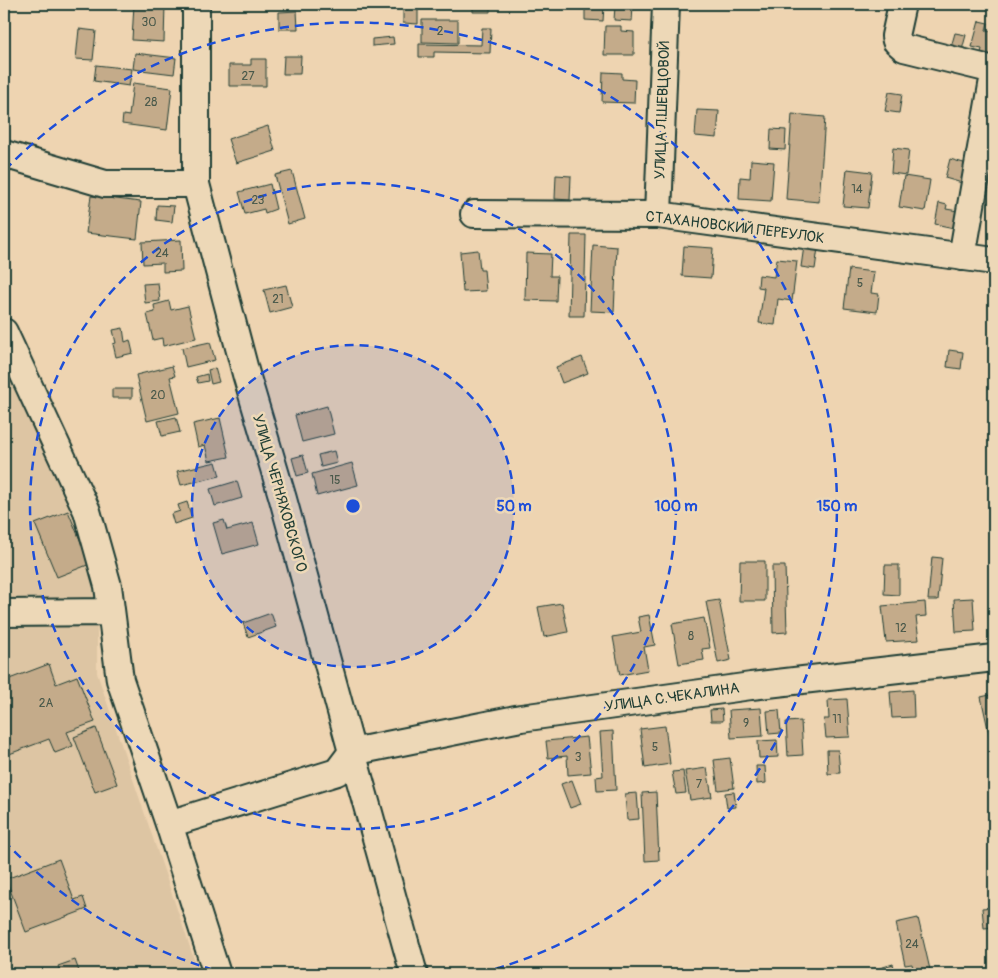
<svg xmlns="http://www.w3.org/2000/svg" width="998" height="978" viewBox="0 0 998 978" font-family="Pangolin,sans-serif">
	<rect width="100%" height="100%" fill="#eed4b1"/>
	<filter id="ink" filterUnits="userSpaceOnUse"><feTurbulence type="fractalNoise" baseFrequency=".02" numOctaves="2"/><feDisplacementMap in="SourceGraphic" scale="10" xChannelSelector="R" yChannelSelector="G"/><feConvolveMatrix kernelMatrix="1 2 1 2 8 2 1 2 1" color-interpolation-filters="sRGB"/></filter>
	<g filter="url(#ink)">
		<path fill="#ddc5a3" d="M4,327L97,572V673L199,974H4Z"/>
		<path fill="#c4ab8a" stroke="#1f3d34" d="M134,4H165L164,42L132,40Z
			M403,4H418V24L403,23Z
			M473,4H490V12H473Z
			M585,5L604,6L603,21L585,20Z
			M615,6L633,7L632,21L614,20Z
			M297,11L298,29H279V12Z
			M422,20H458V43L422,42Z
			M979,21L988,23L986,30L994,32V57L981,53L982,49L972,47Z
			M605,26H621V31L634,32V55H604Z
			M482,28H491L490,53L434,52V57H419V44L481,45Z
			M79,29L96,31L93,60L76,59Z
			M955,33L966,35L962,50L951,47Z
			M393,37L394,44L372,46V39Z
			M135,53L176,58L174,74L133,69Z
			M284,56H301L300,74H283Z
			M251,59H266V86H229V65H251Z
			M96,65L132,69L129,86L94,81Z
			M603,72L622,73V79L635,80L634,103L602,102Z
			M133,83L172,88L167,130L122,124L123,115L129,116Z
			M889,92L902,94L899,113L885,111Z
			M697,110L719,111L717,138L695,136Z
			M792,114L825,117L819,202L786,199Z
			M268,126L275,151L236,163L228,139Z
			M771,129L786,130L785,150L770,149Z
			M893,148L909,150L906,175L891,173Z
			M950,159L967,164L962,183L945,178Z
			M751,160L774,162L771,201L739,199L740,177L750,178Z
			M847,169L872,172L868,208L843,206Z
			M292,171L305,219L288,224L275,175Z
			M556,175L571,176L570,200L555,199Z
			M904,176L930,180L925,211L899,207Z
			M270,184L276,209L265,213L264,209L245,214L239,192Z
			M91,196L141,202L137,239L86,233Z
			M939,203L947,205L946,209L958,211L954,228L935,224Z
			M157,205L174,206L172,222L156,220Z
			M571,235H586L584,316H569Z
			M181,240L182,271L163,272V263L143,264L142,242Z
			M593,245L617,247L614,312L590,311Z
			M684,246L713,248L711,278L682,276Z
			M804,246L818,248L815,269L801,267Z
			M478,250L480,270H484L486,291L463,292L460,252Z
			M526,253L551,254L550,276H557L556,301L525,300Z
			M777,259L797,261L792,301L778,299L775,325L759,323L764,288L758,287L759,275L774,277Z
			M849,269L874,272L871,293L879,294L877,312L844,308Z
			M158,283L160,301L145,303L143,284Z
			M286,285L292,307L270,313L264,290Z
			M169,301L171,310L188,306L196,338L163,346L162,338L153,340L147,314L155,312L154,305Z
			M123,328L125,342L130,340L133,353L116,357L113,344L116,343L113,330Z
			M210,342L215,360L186,367L182,348Z
			M949,350L963,352L961,369L947,367Z
			M582,357L588,373L562,383L556,367Z
			M172,366L175,376L170,377L179,413L147,421L136,375Z
			M215,368L219,382L211,384L208,370Z
			M207,374L208,381L198,383L196,377Z
			M112,389H132V398H112Z
			M327,406L334,434L302,442L295,415Z
			M176,417L180,432L162,436L158,421Z
			M220,418L229,457L209,461L205,445L198,447L193,424Z
			M334,451L337,463L321,467L318,455Z
			M303,455L308,473L297,476L292,458Z
			M216,462L220,476L181,485L177,471Z
			M352,463L358,485L317,496L312,474Z
			M237,481L242,498L215,506L210,489Z
			M187,502L192,518L174,524L171,514L180,511L178,505Z
			M68,511L90,564L57,577L35,524Z
			M224,520L227,530L253,523L259,544L222,554L213,523Z
			M932,557L942,558L938,600H928Z
			M740,561H765V601H739Z
			M885,565H899V595L884,594Z
			M772,566H785L787,632L773,633Z
			M973,598L975,631L956,632L954,599Z
			M719,600L731,660L718,663L706,602Z
			M925,602L926,616L916,617L919,640L886,642L882,606Z
			M562,603L568,632L544,637L538,607Z
			M271,613L276,627L248,637L243,623Z
			M649,615L655,645L644,647L648,670L620,675L613,637L641,632L638,617Z
			M704,618L710,648L702,649L704,660L679,664L672,624Z
			M49,664L56,684L77,676L95,722L67,732L73,746L55,753L49,739L4,756V681Z
			M913,690L914,717L892,718L890,692Z
			M994,694V737L990,738L981,697Z
			M847,699L850,737L826,738L824,719H829L828,700Z
			M761,708L763,736L731,738L729,710Z
			M722,709L723,721H711L710,710Z
			M779,710L781,733L769,734L767,711Z
			M801,721L803,755L788,756L786,722Z
			M665,726L670,764L645,768L640,729Z
			M96,728L117,784L95,792L74,737Z
			M613,731L616,790L597,791L596,777L603,776L600,732Z
			M587,737L591,773L568,775L567,756L548,758L546,741Z
			M777,740L778,757L759,758L758,741Z
			M827,750H838L840,773L828,774Z
			M730,758L734,788L718,790L714,760Z
			M756,766H765L766,783L757,784Z
			M707,768L712,797L690,800L685,771Z
			M683,771L686,793L676,794L672,772Z
			M572,780L581,804L570,808L561,784Z
			M656,792L659,860L645,861L642,793Z
			M734,792L736,807L727,808L725,793Z
			M637,793L639,819L627,820L625,794Z
			M59,859L74,900L83,897L87,909L26,932L6,879Z
			M993,907L994,927L984,928L982,908Z
			M918,918L931,974H914L912,964L905,965L896,923Z
			M75,960L80,974H61L58,966Z
			M893,964L896,974H881L880,968Z"/>
		<g fill="none" stroke-linecap="round" stroke-linejoin="round">
			<defs>
				<path id="minor" d="M196,4V184L246,374L283,499L352,752L414,974
					M902,4L895,36L896,41L904,48L994,70
					M4,154L105,184H196
					M474,214L658,215L994,261
					M658,215L666,4
					M962,257L994,74
					M4,332L87,511L108,586L120,680L169,824L217,974
					M4,613L111,612
					M352,752L521,718L751,686L994,658
					M169,824L337,772L352,752"/>
			</defs>
			<use href="#minor" stroke="#1f3d34" stroke-width="30"/>
			<use href="#minor" stroke="#edd8b7" stroke-width="26"/>
		</g>
	</g>
	<circle cx="353" cy="506" r="161" fill="#1d4ed8" fill-opacity=".12"/>
	<g fill="none" stroke="#1d4ed8" stroke-width="2.5" stroke-dasharray="9 6">
		<circle cx="353" cy="506" r="161"/>
		<circle cx="353" cy="506" r="323"/>
		<path d="M228 974A484 484 0 0 1 5 842M5 170A484 484 0 1 1 478 974"/>
	</g>
	<g text-anchor="middle" stroke-width="5" stroke-linejoin="round" paint-order="stroke">
		<g font-size="12" fill="#48584a">
			<text x="149" y="26">30</text>
			<text x="440" y="35">2</text>
			<text x="248" y="80">27</text>
			<text x="151" y="106">28</text>
			<text x="857" y="193">14</text>
			<text x="258" y="204">23</text>
			<text x="162" y="257">24</text>
			<text x="860" y="287">5</text>
			<text x="278" y="303">21</text>
			<text x="158" y="399">20</text>
			<text x="335" y="484">15</text>
			<text x="901" y="632">12</text>
			<text x="691" y="640">8</text>
			<text x="46" y="707">2А</text>
			<text x="837" y="723">11</text>
			<text x="746" y="727">9</text>
			<text x="655" y="751">5</text>
			<text x="578" y="761">3</text>
			<text x="699" y="788">7</text>
			<text x="912" y="948">24</text>
		</g>
		<g font-size="15" fill="#1f3d34" stroke="#edd8b7">
			<text transform="translate(662 110) rotate(-88)" y="5">УЛИЦА Л.ШЕВЦОВОЙ</text>
			<text transform="translate(735 227) rotate(7)" y="5">СТАХАНОВСКИЙ ПЕРЕУЛОК</text>
			<text transform="translate(280 493) rotate(74)" y="5">УЛИЦА ЧЕРНЯХОВСКОГО</text>
			<text transform="translate(672 697) rotate(-8)" y="5">УЛИЦА С.ЧЕКАЛИНА</text>
		</g>
	</g>
	<circle cx="353" cy="506" r="8" fill="#1d4ed8" stroke="#edd8b7" stroke-width="2.5"/>
	<g font-size="15" text-anchor="middle" font-weight="bold" fill="#1d4ed8" stroke="#edd8b7" stroke-width="5" stroke-linejoin="round" paint-order="stroke">
		<text x="514" y="511">50 m</text>
		<text x="676" y="511">100 m</text>
		<text x="837" y="511">150 m</text>
	</g>
	<rect width="998" height="978" fill="none" stroke="#edd8b7" stroke-width="20"/>
	<rect x="10" y="10" width="978" height="958" fill="none" stroke="#1f3d34" stroke-width="2" filter="url(#ink)"/>
</svg>
